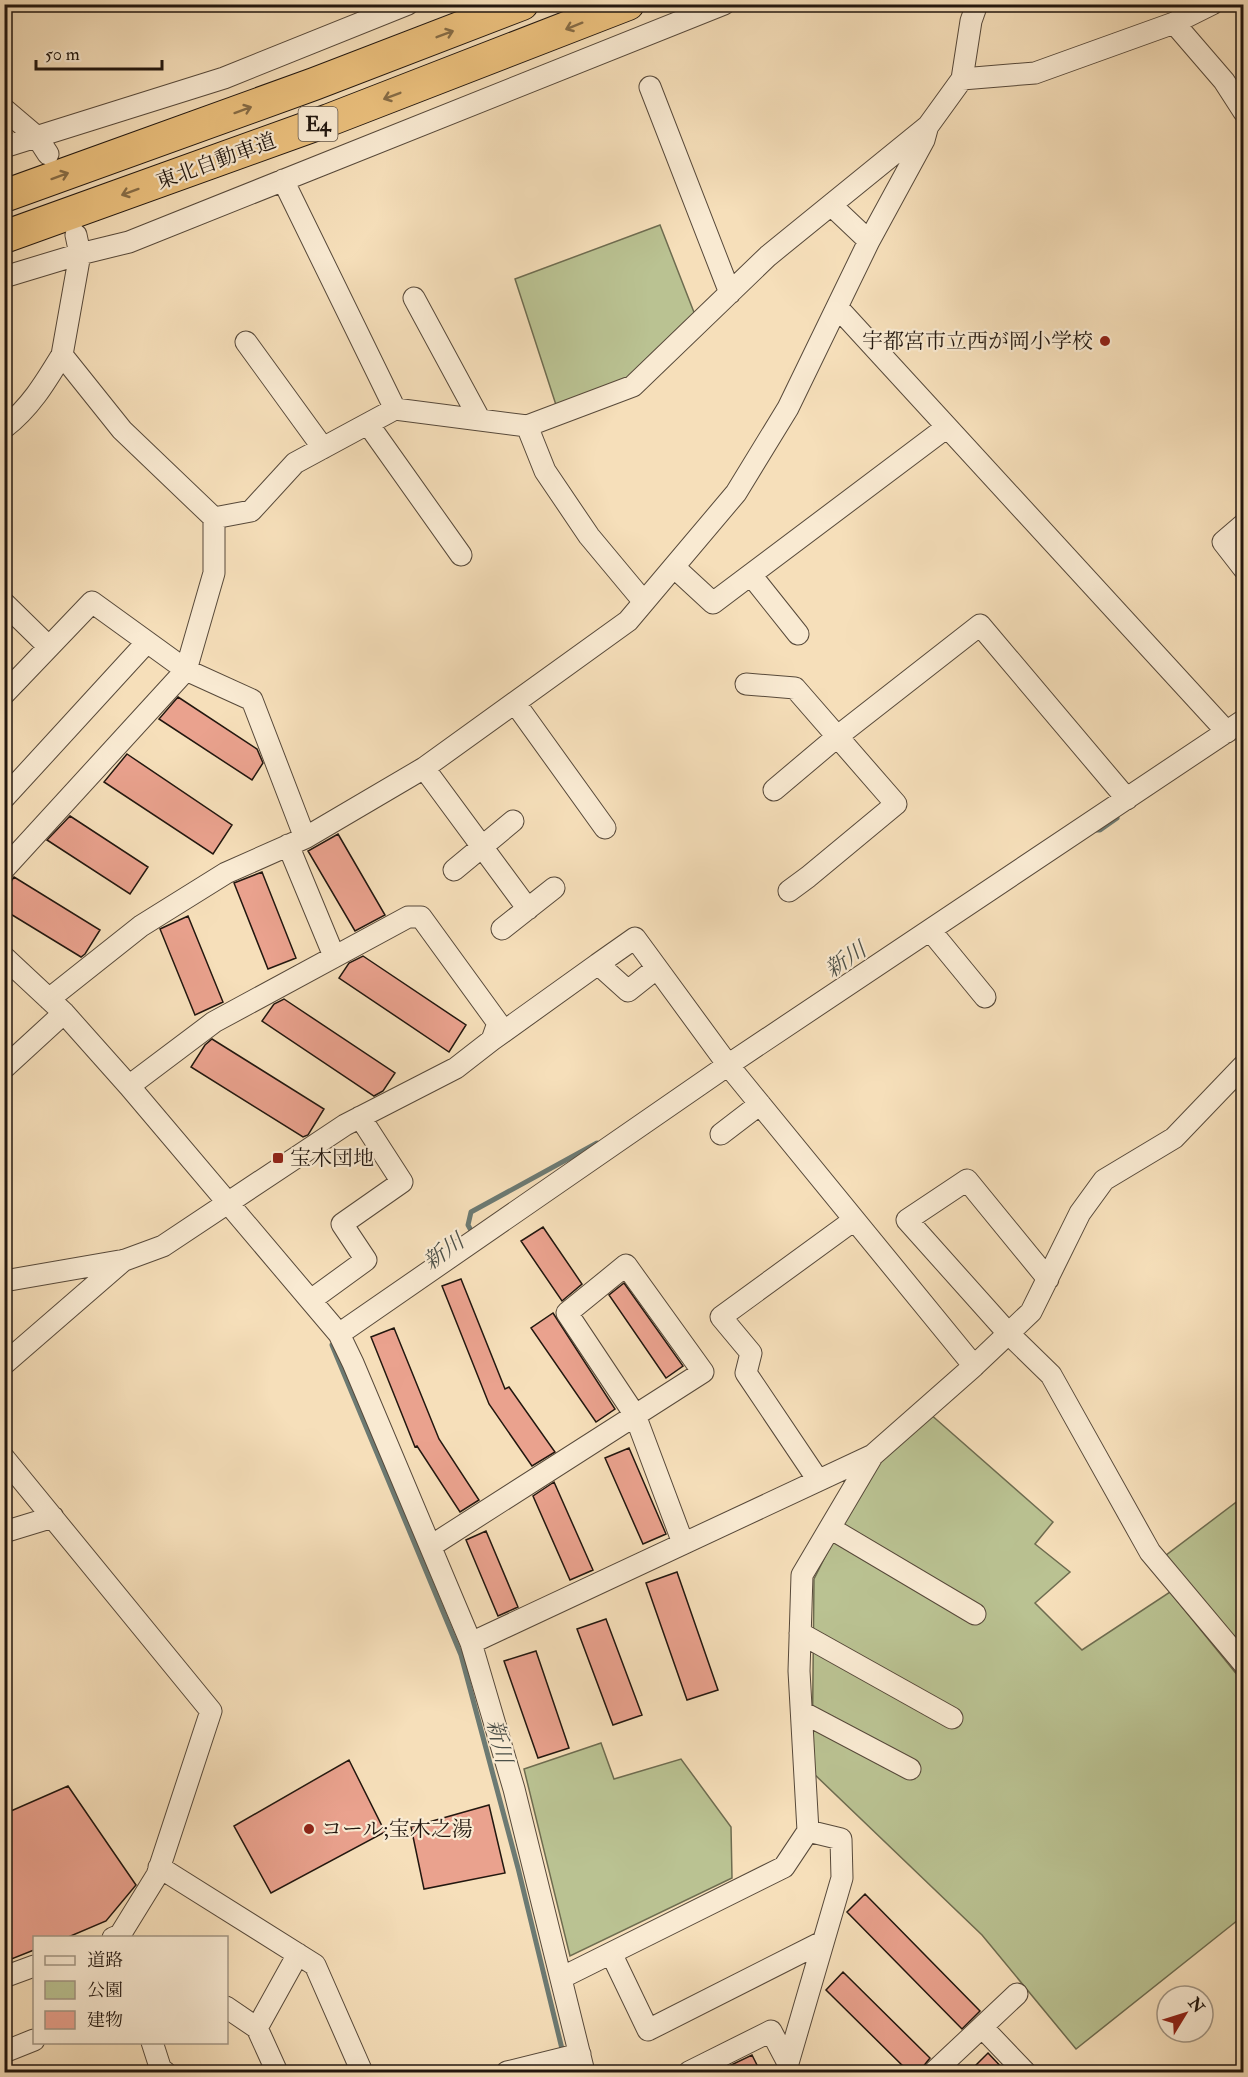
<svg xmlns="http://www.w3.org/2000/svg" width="1248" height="2077" viewBox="0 0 1248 2077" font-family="'IM FELL Double Pica','Noto Serif JP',serif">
	<rect width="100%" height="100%" fill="#f6dfba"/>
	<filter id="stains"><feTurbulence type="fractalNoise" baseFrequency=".00333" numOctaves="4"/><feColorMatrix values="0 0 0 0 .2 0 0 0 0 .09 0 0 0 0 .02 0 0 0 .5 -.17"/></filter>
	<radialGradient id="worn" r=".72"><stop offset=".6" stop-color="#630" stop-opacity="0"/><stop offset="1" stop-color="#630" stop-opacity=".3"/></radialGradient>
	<path fill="#bac292" stroke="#6e6c50" stroke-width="1.5" d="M660,225L697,320L632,379L557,408L515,279Z
		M929,1413L1053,1522L1035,1544L1070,1572L1035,1603L1082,1650L1170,1592L1243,1682V1916L1076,2049L982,1935L812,1772L814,1579L872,1463Z
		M1243,1497V1661L1161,1559Z
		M601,1743L614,1779L681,1759L731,1827L732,1878L570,1956L524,1769Z"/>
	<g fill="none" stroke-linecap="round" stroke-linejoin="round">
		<path stroke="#6c7a73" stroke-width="5" d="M1094,830H1100L1117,818
			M473,1234L468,1225L471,1212L597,1143
			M337,1342L332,1345L461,1655L518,1868L563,2053
			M565,2062L568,2072"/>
	</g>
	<path fill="#eaa28e" stroke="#22170f" stroke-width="1.5" d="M178,697L257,749L263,763L252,780L159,719Z
		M127,754L232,825L213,854L104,782Z
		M70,816L148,867L130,894L47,840Z
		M338,834L385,915L355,931L308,851Z
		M262,872L296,958L268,969L234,883Z
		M14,877L100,930L85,954L81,957L4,910V892Z
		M188,916L223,1002L195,1015L160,929Z
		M363,956L466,1025L449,1052L339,978L349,963Z
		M284,999L395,1073L383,1091L374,1096L262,1021L274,1004Z
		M212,1039L324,1109L308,1135L303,1137L191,1067L205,1045Z
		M543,1227L582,1284L562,1301L521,1241Z
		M461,1279L505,1389L509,1387L555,1452L532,1466L489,1404L442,1286Z
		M624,1283L683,1366L666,1378L609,1295Z
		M553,1313L615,1409L596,1422L531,1328Z
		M394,1328L439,1439L479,1500L460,1512L417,1446L415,1447L371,1337Z
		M629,1448L666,1534L643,1544L605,1458Z
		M554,1482L593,1570L570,1580L533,1496Z
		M486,1531L518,1607L498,1616L466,1540Z
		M677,1572L718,1690L687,1700L646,1583Z
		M606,1619L642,1715L613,1725L577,1629Z
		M536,1651L569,1748L538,1758L504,1661Z
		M349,1760L385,1832L271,1893L234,1826Z
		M68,1786L136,1885L106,1921L66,1938H34V1950L4,1962V1814Z
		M489,1805L505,1873L424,1889L411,1827Z
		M865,1894L980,2011L962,2029L847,1912Z
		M843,1972L930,2058L922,2068V2073H910L826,1990Z
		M988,2053L1007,2073H968Z
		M752,2055L761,2073H733L729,2066Z"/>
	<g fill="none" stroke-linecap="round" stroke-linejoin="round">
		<defs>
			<path id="minor" d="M1174,23L1224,81L1244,112
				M962,79L1035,73L1174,23L1212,4
				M650,87L730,293
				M4,109L37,137L48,154
				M4,147L224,78L408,4
				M283,180L395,409
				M831,205L869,241
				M76,235L80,254L62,355L122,430L214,518
				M4,277L80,254L129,242L724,4
				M414,298L480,420
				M838,308L1227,732
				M246,342L323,448
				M368,424L461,555
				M527,426L545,471L589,536L644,602
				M4,428C30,408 45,383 62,355
				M1244,524L1223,542L1244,569
				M674,567L713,603L947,427
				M751,575L798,634
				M4,603L49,647
				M746,684L795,688L896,804L808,877L789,891
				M4,694L92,602L186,670L252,700L305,838
				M515,703L605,828
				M424,768L528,909
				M774,790L838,736L980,625L1127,799
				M4,798L147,642
				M288,845L334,956
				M4,869L186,670L214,573V518L251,511L295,463L395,409L527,426L633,386L768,256L928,126L962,79L971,21L977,4
				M454,870L513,821
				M502,929L554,888
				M930,930L985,997
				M4,957L64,1013L129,1086L339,1334L353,1363L471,1643L514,1789L584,2072
				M598,964L635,938L657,968
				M49,999L141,926L226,873L305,838L424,768L628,621L736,493L788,408L869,241L924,140L927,129
				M492,1040L598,964L628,991L657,968L728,1065L974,1366
				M4,1068L64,1013
				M721,1134L760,1104
				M1048,1279L967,1180L907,1220L1008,1333L1051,1375L1150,1552L1244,1664
				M4,1281L125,1260L163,1246L345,1125L456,1068L492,1040L498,1023L421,917H408L214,1022L129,1086
				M311,1300L366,1260L342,1224L402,1182L360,1117
				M339,1334L728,1065L1244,720
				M4,1364L124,1260
				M4,1458L211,1711L157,1875L120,1935L113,1938
				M818,1480L746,1373L751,1353L721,1317L854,1220
				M830,1528L975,1614
				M4,1532L53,1517
				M431,1546L703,1372L626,1265L567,1313L635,1415L683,1543
				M800,1633L952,1718
				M471,1643L873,1455L974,1366L1031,1312L1080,1213L1104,1180L1174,1138L1244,1065
				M802,1712L910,1769
				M159,1867L315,1965L362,2072
				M611,1953L648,2030L822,1942
				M4,1977L34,1966
				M561,1978L784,1867L808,1831L799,1671L802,1575L873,1455
				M226,2007L257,2028L277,2072
				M982,2027L1025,2072
				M257,2028L298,1954
				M152,2042L161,2070L165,2072
				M4,2052L34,2040
				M507,2072L580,2054
				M689,2072L771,2031L788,2063L842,1878L841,1839L808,1831
				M934,2072L1017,1994"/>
			<path id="highway" d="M4,196L314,84L522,4
				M4,237L329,120L628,4"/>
		</defs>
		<use href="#minor" stroke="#57493a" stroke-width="23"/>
		<use href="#highway" stroke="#22170f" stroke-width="34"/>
		<use href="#minor" stroke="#f9ead2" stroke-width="21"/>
		<use href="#highway" stroke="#ebc07d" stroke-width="32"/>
	</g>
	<defs><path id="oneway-shaft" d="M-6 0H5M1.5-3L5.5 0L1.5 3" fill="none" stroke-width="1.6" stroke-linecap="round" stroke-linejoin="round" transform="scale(1.5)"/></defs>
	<g stroke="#866c46">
		<use href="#oneway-shaft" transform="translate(574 26) rotate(158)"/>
		<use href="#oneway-shaft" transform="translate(445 34) rotate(-21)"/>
		<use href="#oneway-shaft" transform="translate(392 96) rotate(159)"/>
		<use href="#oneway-shaft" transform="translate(243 110) rotate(-20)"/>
		<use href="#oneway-shaft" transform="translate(60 176) rotate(-20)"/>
		<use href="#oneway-shaft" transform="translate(130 192) rotate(160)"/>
	</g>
	<g fill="#8f2418" stroke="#f9ead2" stroke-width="2">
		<circle cx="1105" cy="341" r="6"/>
		<rect x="272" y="1152" width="12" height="12" rx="3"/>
		<circle cx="309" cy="1829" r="6"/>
	</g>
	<g text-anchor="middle" stroke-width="4.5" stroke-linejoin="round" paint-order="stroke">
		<rect fill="#f9ead2" stroke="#62564a" stroke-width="1.5" x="298.5" y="107" width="39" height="34" rx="4.5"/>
		<g font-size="20" font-weight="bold" fill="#22170f">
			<text x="318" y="131">E4</text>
		</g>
		<g font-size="21" fill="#22170f" stroke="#f9ead2">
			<text transform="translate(216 161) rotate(-20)" y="7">東北自動車道</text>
		</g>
		<g font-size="21" fill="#22170f" stroke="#f9ead2" text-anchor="start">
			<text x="1093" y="348" text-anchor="end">宇都宮市立西が岡小学校</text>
			<text x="290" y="1165">宝木団地</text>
			<text x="321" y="1836">コール;宝木之湯</text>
		</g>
		<g font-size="22" font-style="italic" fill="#4d5149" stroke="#f9ead2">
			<text transform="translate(845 959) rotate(-34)" y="8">新川</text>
			<text transform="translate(443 1251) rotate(-36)" y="8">新川</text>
			<text transform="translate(500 1741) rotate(76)" y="8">新川</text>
		</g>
	</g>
	<rect width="1248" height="2077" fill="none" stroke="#f6dfba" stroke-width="24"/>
	<rect x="6" y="6" width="1236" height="2065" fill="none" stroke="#22170f" stroke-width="3"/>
	<rect x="12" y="12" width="1224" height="2053" fill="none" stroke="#22170f" stroke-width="1.5"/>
	<rect x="33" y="1936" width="195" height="108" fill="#f9ead2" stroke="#a39684" stroke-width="1.5"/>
	<rect x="45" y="1956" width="30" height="9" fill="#f9ead2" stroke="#a39684" stroke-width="1.5"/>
	<text x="87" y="1966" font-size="18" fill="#22170f">道路</text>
	<rect x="45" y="1981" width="30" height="18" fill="#bac292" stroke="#a39684" stroke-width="1.5"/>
	<text x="87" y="1996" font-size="18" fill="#22170f">公園</text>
	<rect x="45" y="2011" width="30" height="18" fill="#eaa28e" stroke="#a39684" stroke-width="1.5"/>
	<text x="87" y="2026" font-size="18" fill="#22170f">建物</text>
	<g transform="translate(1185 2014) rotate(52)"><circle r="28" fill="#f9ead2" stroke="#a39684" stroke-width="1.5"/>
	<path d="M0-4.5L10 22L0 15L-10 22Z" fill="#8f2418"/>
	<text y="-9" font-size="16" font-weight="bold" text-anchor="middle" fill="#22170f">N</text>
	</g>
	<path d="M36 60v9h126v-9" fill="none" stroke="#22170f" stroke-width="3"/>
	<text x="45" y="60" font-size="18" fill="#22170f" stroke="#f9ead2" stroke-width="4.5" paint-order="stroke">50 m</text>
	<rect width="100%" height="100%" filter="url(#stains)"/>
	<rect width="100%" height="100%" fill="url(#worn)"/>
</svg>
